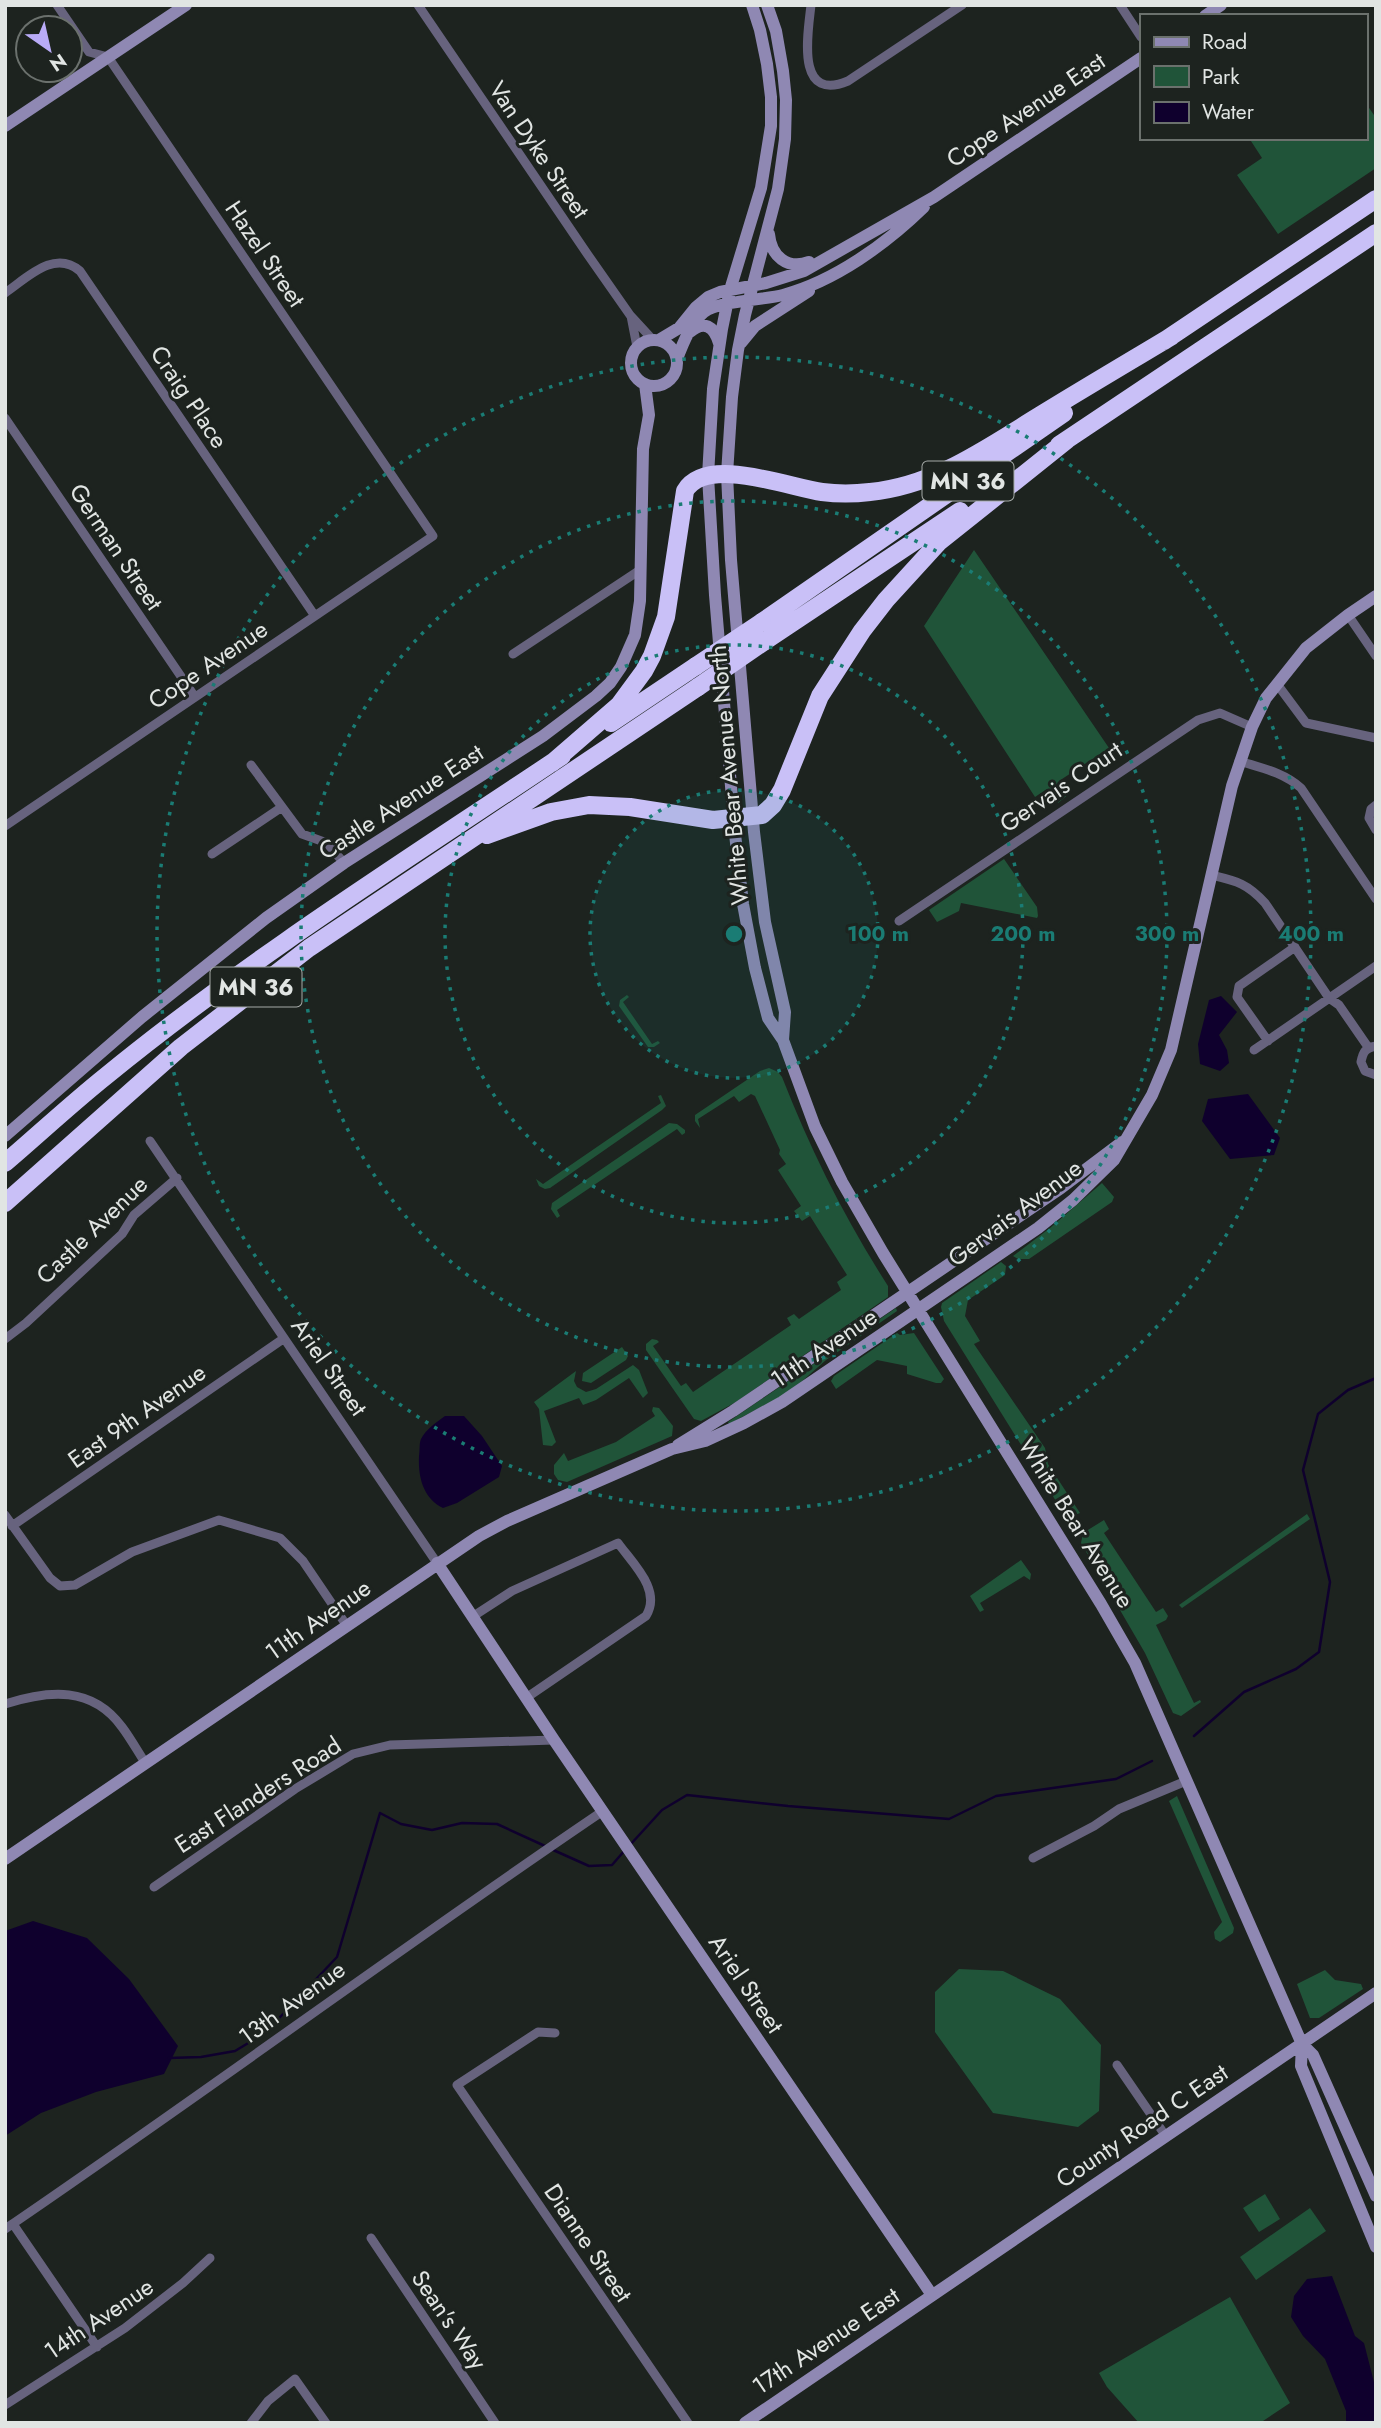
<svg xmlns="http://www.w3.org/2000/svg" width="1381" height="2428" viewBox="0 0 1381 2428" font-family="Jost,sans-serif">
	<rect width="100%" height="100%" fill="#1d231f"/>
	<path fill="#205439" d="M1365,102L1376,118V168L1278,234L1237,175L1262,158L1249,138H1365Z
		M974,550L1109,748L1059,781L1069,794L1058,803L1047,789L1035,797L924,626Z
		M1004,859L1037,907L1038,916L1037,918L961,903L959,911L937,922L929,910Z
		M627,995L629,997L623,1002L652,1044L658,1041L660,1043L654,1047H648L619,1006L620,1000Z
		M769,1068L778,1072L782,1077C811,1151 845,1219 888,1286V1297L736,1402L701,1421L694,1419L646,1350V1344L652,1339L657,1340L659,1342L653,1346L681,1386L686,1383L693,1392L791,1325L787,1318L794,1314L799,1319L841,1290L837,1282L847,1275L810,1216L802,1221L794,1211L801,1206L778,1170L786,1164L779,1154L780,1150L755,1096L751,1094L739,1102L734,1096L698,1119L700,1128L695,1121V1115L760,1071Z
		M661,1095L666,1106L662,1110L550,1188L545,1189L539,1186L536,1179L543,1184L661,1103L658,1096Z
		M669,1123L677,1124L685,1130V1133L682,1135L677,1129L557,1210L560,1216L557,1218L551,1209L552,1203Z
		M1102,1183L1114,1197L1112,1202L1029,1259H1018L1013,1256L1050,1228Z
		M1001,1262L1006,1266L1005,1275L968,1300L965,1316L980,1341L974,1344L976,1347L1045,1448L1048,1464L1080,1513L1072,1516L1064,1514L944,1321L941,1307L942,1303Z
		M896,1308L897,1311L826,1360L800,1383L780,1397L729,1424L728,1422Z
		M897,1333L900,1335L914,1333L944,1379L941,1383H936L907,1374V1366L877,1360L836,1389L831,1381L834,1376Z
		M622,1347L628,1356L626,1360L591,1383L582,1381L583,1373Z
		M633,1365L639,1370L648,1393L643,1398L629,1378L596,1400L583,1405L579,1398L544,1411L556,1442L552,1446L543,1445L539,1409L534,1402L576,1371L574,1381L577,1387L586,1392L596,1389Z
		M653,1407L659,1408L673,1426L672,1436L567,1482L558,1480L554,1474V1465L564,1453L568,1461L616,1442L655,1416L652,1411Z
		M1307,1514L1310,1519L1182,1608L1179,1605Z
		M1104,1520L1109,1529L1104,1533L1156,1612L1163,1608L1168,1616L1166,1620L1156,1625L1194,1703L1200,1700L1201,1702L1181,1716L1173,1713L1145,1653L1081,1543L1083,1533Z
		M1021,1560L1031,1574L1030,1580L1024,1576L980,1603L984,1610L980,1612L970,1596Z
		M1177,1796L1234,1928L1233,1933L1220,1942L1215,1939L1214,1932L1222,1922L1169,1801Z
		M959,1969L1003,1971L1060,1999L1101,2045L1099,2111L1078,2127L993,2113L935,2032V1992Z
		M1325,1970L1335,1980L1361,1984L1363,1989L1319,2018H1310L1297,1984Z
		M1265,2194L1280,2219L1259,2232L1243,2208Z
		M1310,2208L1326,2231L1256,2280L1240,2257Z
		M1230,2297L1290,2403L1260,2423H1139L1107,2387L1099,2373Z"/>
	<path fill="#0f002d" d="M1221,996L1237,1012L1219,1035L1227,1050L1229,1063L1220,1071L1200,1064L1198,1044L1209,1000Z
		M1248,1094L1280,1138L1274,1155L1230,1159L1202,1121L1208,1099Z
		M445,1416H464L482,1436L502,1466L499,1477L457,1503L443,1508C423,1498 418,1477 419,1456C420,1451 419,1443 421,1439C426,1429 437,1422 445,1416Z
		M33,1921L87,1938L129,1979L178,2046L164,2074L96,2092L41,2113L5,2136V1931Z
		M1332,2276L1355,2336L1364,2343L1376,2390V2423H1346V2411L1325,2359L1303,2336L1291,2317L1294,2296L1307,2279Z"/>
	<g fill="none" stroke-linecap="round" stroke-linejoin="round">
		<path stroke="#0f002d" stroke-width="2.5" d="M1194,1736L1244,1692L1296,1669L1319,1652L1330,1582L1303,1470L1318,1414L1348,1390L1376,1378
			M630,1845L662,1810L687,1795L788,1806L949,1819L996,1796L1116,1779L1152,1761
			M551,1849L589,1866L612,1865L625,1850
			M169,2058L201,2057L235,2051L265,2033L337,1957L380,1813L401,1824L432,1830L462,1823L497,1824L545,1846"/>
		<path stroke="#67637e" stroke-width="9" d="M418,5L588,255L630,315L653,340
			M811,5C808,33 795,103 848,81L962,5
			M1120,5L1141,37
			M5,293C27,278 54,249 80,271L315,616
			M631,316L637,347
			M5,418L195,697
			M1348,615L1376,656
			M513,654L640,570
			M1277,684L1306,723L1376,738
			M1239,761C1261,768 1283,772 1301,788L1376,899
			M251,765L302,834L327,843L344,863
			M1376,805L1371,809L1369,818L1376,830
			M5,826L433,536L108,57L89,52L57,5
			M212,854L282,807
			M1211,875C1236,881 1247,883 1265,903L1329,998L1339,1005L1368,1047
			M899,921L1198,720L1220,713L1252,727
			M1268,1041L1237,997L1239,986L1295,947
			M1376,1046C1365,1048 1363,1052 1361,1062L1365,1071L1376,1075
			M1254,1050L1376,966
			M150,1141L437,1563
			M5,1339L26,1323L122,1234L134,1215L177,1178
			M5,1515L50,1578L60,1586L75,1585L132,1552L219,1520L280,1538L303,1561L347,1626
			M12,1526L283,1339
			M472,1617L512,1591L618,1543C633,1564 662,1590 646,1616L526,1698
			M5,1704C49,1690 92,1686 122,1727C131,1739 138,1752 146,1764
			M1033,1858L1094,1826L1119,1809L1186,1781
			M154,1887L295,1789L353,1754L390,1745L554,1740
			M555,2033L538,2032L457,2085L688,2423
			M1117,2065L1165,2135
			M13,2224L97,2347
			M5,2229C206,2092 402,1947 603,1811
			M371,2238L495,2423
			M5,2405L125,2328L183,2283L210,2258
			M251,2423L268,2401L295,2379L326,2423"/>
		<path stroke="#8f88b3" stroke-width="12" d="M752,5L760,30L767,64L771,97V126L761,188L730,290L722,329L713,389L708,476L715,595L735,834L743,904L755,968L768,1018L783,1040L815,1127L842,1182L883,1253L1101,1604L1135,1663L1302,2044L1313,2055L1376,2196
			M767,5L776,31L783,71L786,100L785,139L778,189L745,315L738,350L732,397L727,474L731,560L754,832L765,922L785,1012L783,1040
			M1205,16L1221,5
			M5,126L186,5
			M769,234C771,256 787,270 809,262
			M690,332C704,320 714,326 719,343
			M659,340L679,328L696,307L708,297L720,292L766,283L804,271L934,197L1141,58
			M631 363a23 23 0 1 1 46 0a23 23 0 1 1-46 0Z
			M741,343L755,326L809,291
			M677,359C683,343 691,323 704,312C718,301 764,300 783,295C835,281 886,244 924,207
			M5,1136L142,1017L266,918L344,863L543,736L596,696L610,683L621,667L635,635L640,601L643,449L649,415L645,384
			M678,1445L733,1411L1061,1188L1122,1142
			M437,1563L554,1740L932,2295
			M5,1859L479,1536L507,1521L672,1449L705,1441L744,1423L782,1402L1038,1228L1073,1200L1114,1160L1152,1095L1171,1050L1232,786L1252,727L1266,698L1306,648L1348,615L1376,596
			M1302,2044L1301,2066L1376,2247
			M745,2423L1376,1993"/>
		<path stroke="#c9c0f7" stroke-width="18" d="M1164,341L1376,199
			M1059,445L1376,233
			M762,622L1064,413
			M765,641L960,511
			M611,723L696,666
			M552,763L619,705L644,671L652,656L666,617L685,491C706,455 788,487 822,492C837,494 854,494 870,492C934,486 985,449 1039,416C1083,389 1127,363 1172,336
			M487,835L551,812L589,805L630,807L713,820L762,815L773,805L782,790L820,696L862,631L886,600L939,542L1067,440
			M5,1163C39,1134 71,1104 106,1076C249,959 408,859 562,756
			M5,1203L181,1047L309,948L698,687"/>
		<path stroke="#c9c0f7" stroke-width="18" d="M696,666L762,622
			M698,687L765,641"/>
	</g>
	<circle cx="734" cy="934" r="144" fill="#1a7c74" fill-opacity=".12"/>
	<g fill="none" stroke="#1a7c74" stroke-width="3.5" stroke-dasharray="3.5 7">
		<circle cx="734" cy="934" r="144"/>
		<circle cx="734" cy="934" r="289"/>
		<circle cx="734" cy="934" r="433"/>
		<circle cx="734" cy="934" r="577"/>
	</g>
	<g text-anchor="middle" stroke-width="6" stroke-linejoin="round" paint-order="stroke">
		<g fill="#1d231f" stroke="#a6aba8" stroke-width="2">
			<rect x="922.5" y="461.5" width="91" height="39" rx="5"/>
			<rect x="210.5" y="967.5" width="91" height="39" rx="5"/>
		</g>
		<g font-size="23" font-weight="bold" fill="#e1e5e3">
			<text x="968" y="489">MN 36</text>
			<text x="256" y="995">MN 36</text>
		</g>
		<g font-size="24" fill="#e1e5e3" stroke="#1d231f">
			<text transform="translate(1026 110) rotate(-34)" y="8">Cope Avenue East</text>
			<text transform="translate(539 150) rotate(56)" y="8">Van Dyke Street</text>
			<text transform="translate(265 254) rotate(56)" y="8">Hazel Street</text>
			<text transform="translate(189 397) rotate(56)" y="8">Craig Place</text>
			<text transform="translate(116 547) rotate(56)" y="8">German Street</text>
			<text transform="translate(208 665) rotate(-34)" y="8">Cope Avenue</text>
			<text transform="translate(729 775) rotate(-95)" y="8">White Bear Avenue North</text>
			<text transform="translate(1061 787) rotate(-34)" y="8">Gervais Court</text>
			<text transform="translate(401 802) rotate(-33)" y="8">Castle Avenue East</text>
			<text transform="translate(1015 1213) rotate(-37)" y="8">Gervais Avenue</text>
			<text transform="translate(92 1230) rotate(-44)" y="8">Castle Avenue</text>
			<text transform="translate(824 1348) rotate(-34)" y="8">11th Avenue</text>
			<text transform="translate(329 1367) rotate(55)" y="8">Ariel Street</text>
			<text transform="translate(137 1416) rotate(-35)" y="8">East 9th Avenue</text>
			<text transform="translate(1076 1523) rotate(58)" y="8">White Bear Avenue</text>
			<text transform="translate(318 1620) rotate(-35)" y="8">11th Avenue</text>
			<text transform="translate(258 1795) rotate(-33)" y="8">East Flanders Road</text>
			<text transform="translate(746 1984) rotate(56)" y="8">Ariel Street</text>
			<text transform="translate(292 2003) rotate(-36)" y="8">13th Avenue</text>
			<text transform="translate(1142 2126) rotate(-34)" y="8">County Road C East</text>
			<text transform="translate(588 2243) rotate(56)" y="8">Dianne Street</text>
			<text transform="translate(99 2319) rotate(-34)" y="8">14th Avenue</text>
			<text transform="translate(449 2320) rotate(56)" y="8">Sean's Way</text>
			<text transform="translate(826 2341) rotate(-34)" y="8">17th Avenue East</text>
		</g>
	</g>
	<circle cx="734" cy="934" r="10" fill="#1a7c74" stroke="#1d231f" stroke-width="3.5"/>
	<g font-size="21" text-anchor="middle" font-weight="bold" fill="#1a7c74" stroke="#1d231f" stroke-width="6" stroke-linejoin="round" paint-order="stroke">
		<text x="878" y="941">100 m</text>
		<text x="1023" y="941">200 m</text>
		<text x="1167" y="941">300 m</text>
		<text x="1311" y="941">400 m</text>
	</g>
	<rect width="1381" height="2428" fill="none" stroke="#e1e5e3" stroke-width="14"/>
	<rect x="1140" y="14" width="228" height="126" fill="#1d231f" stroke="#6b716d" stroke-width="2"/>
	<rect x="1154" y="37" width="35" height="10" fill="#8f88b3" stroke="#6b716d" stroke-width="2"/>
	<text x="1202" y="49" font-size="21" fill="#e1e5e3">Road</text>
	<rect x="1154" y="66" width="35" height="21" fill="#205439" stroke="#6b716d" stroke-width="2"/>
	<text x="1202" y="84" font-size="21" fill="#e1e5e3">Park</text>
	<rect x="1154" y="102" width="35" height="21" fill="#0f002d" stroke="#6b716d" stroke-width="2"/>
	<text x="1202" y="119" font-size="21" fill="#e1e5e3">Water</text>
	<g transform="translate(49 49) rotate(146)"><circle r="33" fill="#1d231f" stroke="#6b716d" stroke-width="2"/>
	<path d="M0-5L12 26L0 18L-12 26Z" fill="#b9abf7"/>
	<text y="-10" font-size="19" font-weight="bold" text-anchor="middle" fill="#e1e5e3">N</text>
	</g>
</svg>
